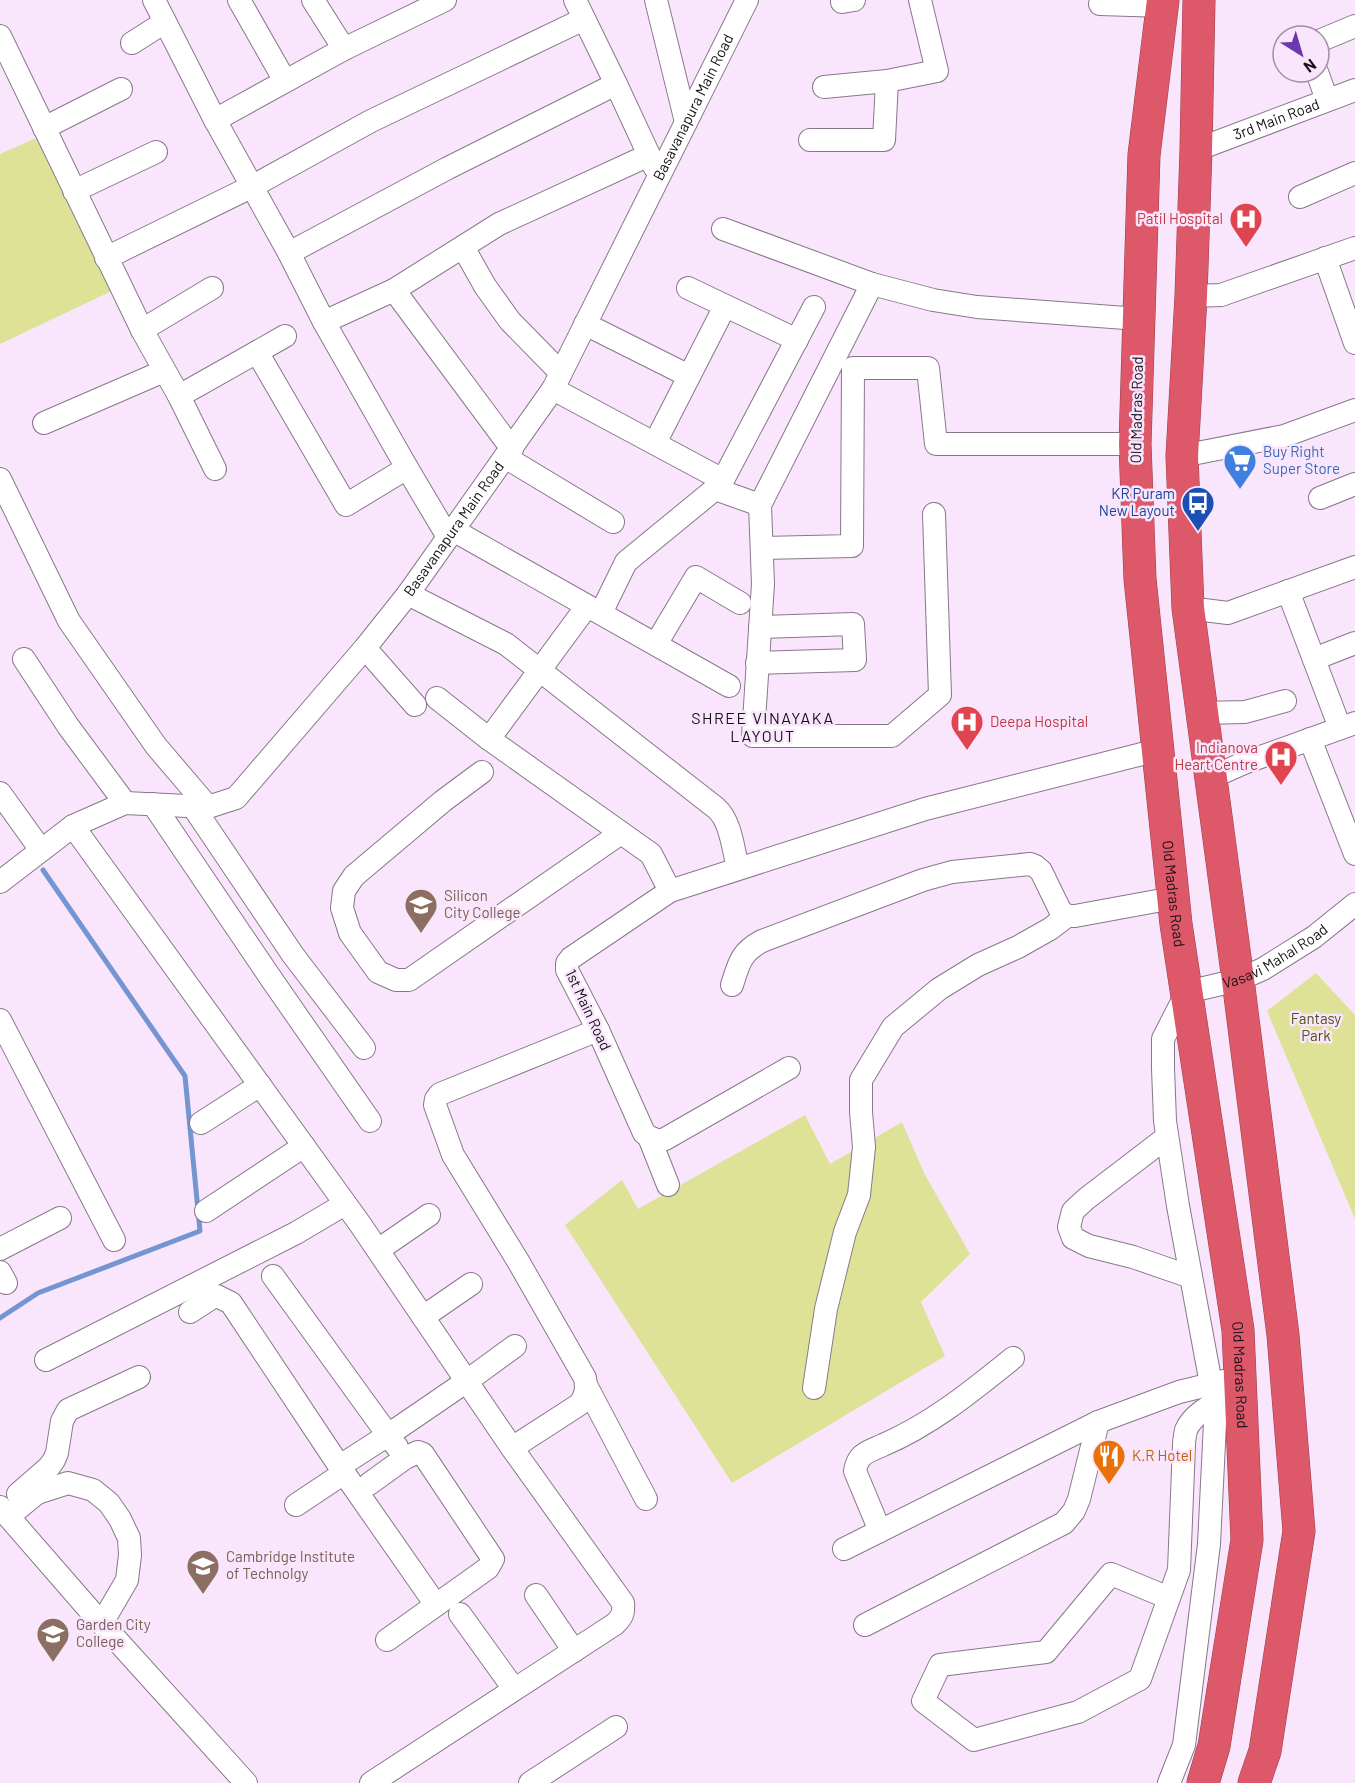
<svg xmlns="http://www.w3.org/2000/svg" width="1355" height="1783" viewBox="0 0 1355 1783" font-family="Barlow,sans-serif">
	<rect width="100%" height="100%" fill="#fae6fc"/>
	<path fill="#dde297" d="M41,136L116,289L0,344V154Z
		M1316,973L1355,1015V1219L1267,1011Z
		M805,1115L830,1164L902,1122L924,1173L970,1254L921,1302L945,1356L732,1483L565,1225L622,1180L638,1209Z"/>
	<g fill="none" stroke-linecap="round" stroke-linejoin="round">
		<path stroke="#7494d2" stroke-width="5" d="M0,1318L38,1293L200,1231L185,1076L43,870"/>
		<defs>
			<g id="minor">
				<path d="M154,0L215,120L289,253L324,322L407,468L448,537"/>
				<path d="M239,0L285,81"/>
				<path d="M313,0L344,49"/>
				<path d="M575,0L616,84L655,168"/>
				<path d="M656,0L686,122"/>
				<path d="M842,0V2L854,0"/>
				<path d="M1100,4L1163,6"/>
				<path d="M0,36L142,330L179,396L257,352L346,505L407,468"/>
				<path d="M1319,41L1355,26"/>
				<path d="M132,43L165,22"/>
				<path d="M1317,72L1327,100"/>
				<path d="M824,87L887,81L937,71L920,0"/>
				<path d="M215,120L344,49L445,0"/>
				<path d="M44,128L121,89"/>
				<path d="M810,140H884L887,81"/>
				<path id="s1" d="M1196,150L1355,90"/>
				<path d="M74,191L156,152"/>
				<path d="M1300,197L1355,173"/>
				<path d="M723,229L872,284L933,300L977,307L1139,319"/>
				<path d="M463,247L485,286L510,321L561,373"/>
				<path d="M289,253L448,168L616,84"/>
				<path d="M106,258L253,186L371,121L584,19"/>
				<path d="M1325,258L1355,343"/>
				<path d="M688,288L797,340"/>
				<path d="M394,290L512,449"/>
				<path d="M1191,296L1221,295L1355,248"/>
				<path d="M324,322L394,290L499,224L649,155"/>
				<path d="M585,324L689,376"/>
				<path d="M142,330L212,288"/>
				<path d="M257,352L285,336"/>
				<path d="M553,389L723,480"/>
				<path d="M179,396L215,469"/>
				<path d="M44,423L164,371"/>
				<path d="M655,443L725,306"/>
				<path d="M1182,456L1284,436L1355,410"/>
				<path d="M505,457L613,522"/>
				<path d="M0,479L69,621L156,746L208,807"/>
				<path d="M715,489L760,505L872,284"/>
				<path d="M1320,498L1355,484"/>
				<path d="M760,505L763,584L753,736H892L940,695L934,514"/>
				<path d="M453,530L729,686"/>
				<path d="M762,548L852,546L853,368H928L936,444H1135"/>
				<path d="M1288,591L1340,728"/>
				<path d="M408,594L506,644L716,808C731,821 733,849 738,868"/>
				<path d="M1188,608L1228,613L1355,567"/>
				<path d="M601,613L626,562L715,489L723,480L814,307"/>
				<path d="M656,644L696,577L740,603"/>
				<path d="M365,648L415,705"/>
				<path d="M24,659L68,726L125,803"/>
				<path d="M1314,659L1355,643"/>
				<path d="M757,663L855,660L853,624L760,627"/>
				<path d="M437,698L489,739L651,854L670,891"/>
				<path d="M1202,713L1245,712L1285,701"/>
				<path d="M489,739L587,606"/>
				<path d="M1310,739L1355,854"/>
				<path d="M482,772L443,801L354,876L344,891L342,908L350,933L378,972L396,980H409L621,833"/>
				<path d="M1210,778L1244,763L1355,723"/>
				<path d="M0,793L41,850"/>
				<path d="M153,804L272,980L370,1121"/>
				<path d="M194,808L293,955L364,1048"/>
				<path d="M73,826L360,1224L512,1448L623,1603C624,1614 622,1617 615,1624L371,1783"/>
				<path id="s2" d="M0,882L73,826L125,803L208,807L236,798L365,648L408,594L553,389L747,0"/>
				<path d="M732,985C739,963 741,952 762,941L923,880L952,872L1030,864L1035,866L1041,871L1060,910L1067,916H1075L1173,898"/>
				<path d="M0,1020L114,1240"/>
				<path d="M201,1123L260,1085"/>
				<path d="M649,1137L659,1141L665,1139L789,1068"/>
				<path d="M1167,1137L1086,1199L1073,1211L1069,1227L1073,1238L1089,1246L1133,1257L1191,1277"/>
				<path d="M668,1185L649,1137L644,1133L598,1030L567,970V963L571,958L670,891L925,809L1158,750"/>
				<path d="M206,1211L304,1146"/>
				<path d="M0,1249L60,1218"/>
				<path d="M378,1250L429,1215"/>
				<path d="M0,1272L6,1283"/>
				<path d="M273,1276L388,1435L467,1381L515,1346"/>
				<path d="M190,1312L210,1299L217,1296L231,1303L344,1473L436,1605"/>
				<path d="M423,1317L471,1284"/>
				<path d="M46,1360L296,1233L345,1204"/>
				<path d="M587,1387L646,1499"/>
				<path d="M814,1388L826,1309L845,1232L859,1195L864,1147L861,1112V1080L893,1027L939,989L978,965L1018,947L1050,929L1067,916"/>
				<path d="M512,1448L580,1404C586,1395 587,1389 585,1378L518,1261L453,1155L435,1105L436,1099L440,1094L598,1030"/>
				<path d="M340,1466L388,1435L397,1447"/>
				<path d="M369,1484L405,1458L418,1452L423,1454L493,1559L488,1568L387,1640"/>
				<path d="M18,1494L49,1467L54,1460L57,1453L62,1421L68,1410L139,1377"/>
				<path d="M296,1505L344,1473"/>
				<path d="M0,1507L94,1615L246,1783"/>
				<path d="M9,1516L37,1493L68,1483L93,1490L109,1503L120,1519L129,1538L130,1555L127,1580L102,1623"/>
				<path d="M880,1531L855,1471C858,1453 868,1452 883,1445C932,1424 972,1391 1013,1358"/>
				<path d="M844,1549L1098,1422L1179,1392L1224,1381"/>
				<path d="M536,1595L574,1651"/>
				<path d="M1169,1598L1111,1574L1046,1652L940,1665L923,1701L974,1740L1078,1712L1140,1679L1179,1570L1184,1445C1184,1441 1185,1435 1186,1430C1192,1416 1210,1404 1225,1400"/>
				<path d="M460,1614L514,1689"/>
				<path d="M865,1625L1064,1523L1074,1511L1079,1499L1098,1422"/>
				<path d="M530,1783L616,1727"/>
				<path id="s3" d="M1169,1783L1184,1745L1209,1544L1216,1403L1211,1384L1178,1206L1165,1121L1163,1068V1039L1187,992L1238,980L1263,969L1314,937L1355,904"/>
			</g>
			<g id="highway">
				<path id="s4" d="M1163,0L1144,155L1135,444L1140,579L1176,924L1238,1330L1247,1540L1214,1746L1203,1783"/>
				<path d="M1199,0L1196,150L1191,296L1182,456L1188,608L1238,980L1283,1335L1299,1531L1265,1751L1254,1783"/>
			</g>
		</defs>
		<use href="#minor" stroke="#88778a" stroke-width="24"/>
		<use href="#highway" stroke="#973f4c" stroke-width="33"/>
		<use href="#minor" stroke="#fff" stroke-width="22"/>
		<use href="#highway" stroke="#dd5969" stroke-width="32"/>
	</g>
	<defs>
		<symbol id="hospital-pin" viewBox="-11 -11 22 30"><path d="M0 17L-7.5 6A9.5 9.5 0 1 1 7.5 6Z" fill="#e0444e" stroke="#fae6fc"/><path d="M-5-5h3v3.5h4V-5h3V5h-3V1.5h-4V5h-3Z" fill="#fff"/></symbol>
		<symbol id="supermarket-pin" viewBox="-11 -11 22 30"><path d="M0 17L-7.5 6A9.5 9.5 0 1 1 7.5 6Z" fill="#3f7fe0" stroke="#fae6fc"/><path d="M-6-5.5h2.5l.6 2H6L4.5 2H-2.5L-4.4-4H-6ZM-1.5 3.2a1.3 1.3 0 1 0 .1 0ZM3 3.2a1.3 1.3 0 1 0 .1 0Z" fill="#fff"/></symbol>
		<symbol id="bus-pin" viewBox="-11 -11 22 30"><path d="M0 17L-7.5 6A9.5 9.5 0 1 1 7.5 6Z" fill="#1a4fb4" stroke="#fae6fc"/><path d="M-5-6H5V4H4V6H2V4H-2V6H-4V4H-5ZM-3.5-4V0h7V-4ZM-3.5 1.2v1.5H-2V1.2ZM2 1.2v1.5H3.5V1.2Z" fill="#fff"/></symbol>
		<symbol id="university-pin" viewBox="-11 -11 22 30"><path d="M0 17L-7.5 6A9.5 9.5 0 1 1 7.5 6Z" fill="#8d6e63" stroke="#fae6fc"/><path d="M0-5L7-2L0 1L-7-2ZM-4 1L0 2.5L4 1V4Q0 6-4 4Z" fill="#fff"/></symbol>
		<symbol id="restaurant-pin" viewBox="-11 -11 22 30"><path d="M0 17L-7.5 6A9.5 9.5 0 1 1 7.5 6Z" fill="#e8710a" stroke="#fae6fc"/><path d="M-5-6h1v4h1v-4h1v4h1v-4h1v5L-1.5 .5V6h-2V.5L-5-1ZM5-6V6H3V1.5H1.5Q1.5-4 5-6Z" fill="#fff"/></symbol>
	</defs>
	<g fill-rule="evenodd">
		<use href="#hospital-pin" x="1227" y="200" width="38" height="52"/>
		<use href="#supermarket-pin" x="1221" y="442" width="38" height="52"/>
		<use href="#bus-pin" x="1179" y="484" width="38" height="52"/>
		<use href="#hospital-pin" x="948" y="703" width="38" height="52"/>
		<use href="#hospital-pin" x="1262" y="738" width="38" height="52"/>
		<use href="#university-pin" x="402" y="886" width="38" height="52"/>
		<use href="#restaurant-pin" x="1090" y="1437" width="38" height="52"/>
		<use href="#university-pin" x="184" y="1547" width="38" height="52"/>
		<use href="#university-pin" x="34" y="1615" width="38" height="52"/>
	</g>
	<g text-anchor="middle" stroke-width="5" stroke-linejoin="round" paint-order="stroke">
		<g font-size="15" fill="#161017" stroke="#fae6fc">
			<text dy="5" stroke="none"><textPath href="#s2" startOffset="1094">Basavanapura Main Road</textPath></text>
			<text dy="5" stroke="none"><textPath href="#s1" startOffset="86">3rd Main Road</textPath></text>
			<text transform="translate(1137 410) rotate(-89)" y="5">Old Madras Road</text>
			<text dy="5" stroke="none"><textPath href="#s2" startOffset="608">Basavanapura Main Road</textPath></text>
			<text dy="5" stroke="none"><textPath href="#s4" startOffset="897">Old Madras Road</textPath></text>
			<text dy="5" stroke="none"><textPath href="#s3" startOffset="902">Vasavi Mahal Road</textPath></text>
			<text transform="translate(588 1010) rotate(65)" y="5">1st Main Road</text>
			<text dy="5" stroke="none"><textPath href="#s4" startOffset="1383">Old Madras Road</textPath></text>
		</g>
		<g font-size="15" fill="#be3a42" stroke="#fae6fc" text-anchor="end">
			<text x="1223" y="224">Patil Hospital</text>
			<text x="990" y="727" text-anchor="start">Deepa Hospital</text>
			<text x="1258" y="753">Indianova<tspan x="1258" dy="17">Heart Centre</tspan></text>
		</g>
		<g font-size="15" fill="#366cbe" stroke="#fae6fc" text-anchor="start">
			<text x="1263" y="457">Buy Right<tspan x="1263" dy="17">Super Store</tspan></text>
		</g>
		<g font-size="15" fill="#164399" stroke="#fae6fc" text-anchor="end">
			<text x="1175" y="499">KR Puram<tspan x="1175" dy="17">New Layout</tspan></text>
		</g>
		<g font-size="15" fill="#785e54" stroke="#fae6fc" text-anchor="start">
			<text x="444" y="901">Silicon<tspan x="444" dy="17">City College</tspan></text>
			<text x="226" y="1562">Cambridge Institute<tspan x="226" dy="17">of Technolgy</tspan></text>
			<text x="76" y="1630">Garden City<tspan x="76" dy="17">College</tspan></text>
		</g>
		<g font-size="15" fill="#505218" stroke="#fae6fc">
			<text x="1316" y="1024">Fantasy<tspan x="1316" dy="17">Park</tspan></text>
		</g>
		<g font-size="15" fill="#c56008" stroke="#fae6fc" text-anchor="start">
			<text x="1132" y="1461">K.R Hotel</text>
		</g>
		<g font-size="16" letter-spacing="1.5" fill="#161017" stroke="#fae6fc">
			<text x="763" y="724">SHREE VINAYAKA<tspan x="763" dy="18">LAYOUT</tspan></text>
		</g>
	</g>
	<g transform="translate(1301 54) rotate(143)"><circle r="28" fill="#fae6fc" stroke="#9f90a0" stroke-width="1.5"/>
	<path d="M0-4.5L10 22L0 15L-10 22Z" fill="#6e37ae"/>
	<text y="-9" font-size="16" font-weight="bold" text-anchor="middle" fill="#161017">N</text>
	</g>
</svg>
